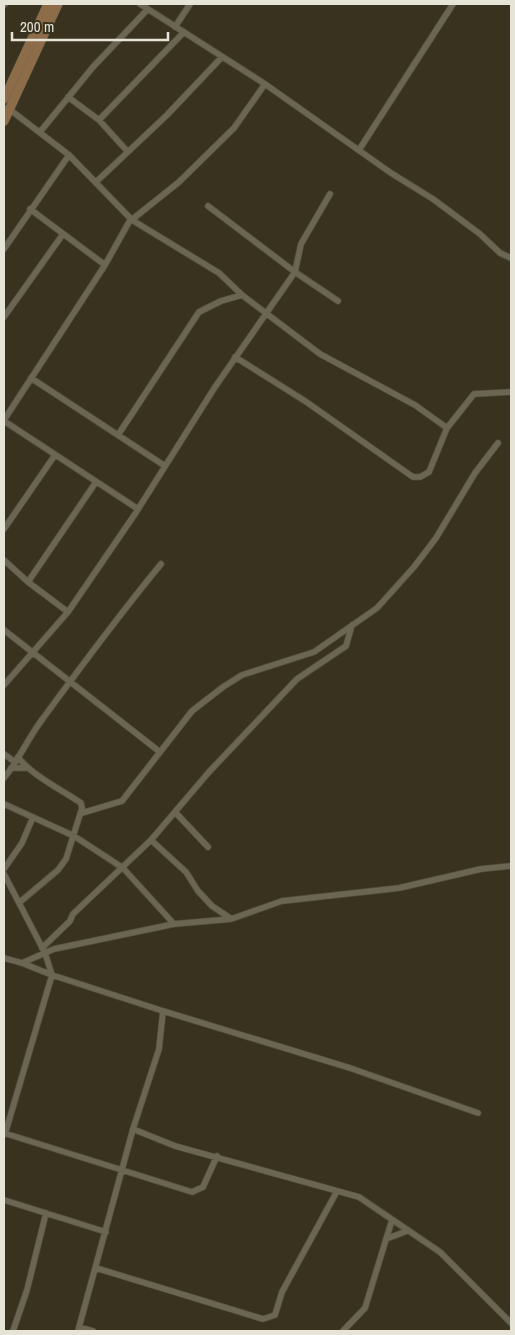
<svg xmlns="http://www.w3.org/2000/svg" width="515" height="1335" viewBox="0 0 515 1335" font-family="'Archivo Narrow',sans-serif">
	<rect width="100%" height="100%" fill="#38321f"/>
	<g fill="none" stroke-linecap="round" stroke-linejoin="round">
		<defs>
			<path id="minor" d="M140,4L265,84L391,173L433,199L480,234L500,253L511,258
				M4,5L5,4
				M175,27L190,4
				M68,97L99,120L128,152
				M4,108L9,109L69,155L132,220L219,273L242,295L320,354L415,405L447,428
				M99,120L184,32
				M40,132L93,67L147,10
				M359,150L453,4
				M96,182L167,115L221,58
				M208,206L295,272L338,301
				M30,209L105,265
				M4,249L69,155
				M4,317L63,234
				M235,357L305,401L413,477H420L429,472L447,428L474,394L511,392
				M31,378L165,466
				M4,420L105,265L129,222L179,182L234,128L265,84
				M4,421L138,509
				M118,435L199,312L221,301L242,295
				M4,529L55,455
				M4,560L28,582L68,612
				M28,582L96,482
				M4,630L160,752
				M4,685L68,612L135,514L215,387L295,272L301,244L330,194
				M4,754L15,762
				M18,757C31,775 62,790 81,803L82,808L66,859L58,870L20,902
				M11,768H26
				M4,778C19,760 29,736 44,717C82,665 120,614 161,564
				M4,804L74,836L123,868L174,924
				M175,812L208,847
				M82,813L122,801L192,711L223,687L242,675L314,652L377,608L414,567L436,538L475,473L498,443
				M151,840L186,872L198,891L212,906L230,918
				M4,869L22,843L33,817
				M4,874L45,953L52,975L5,1134
				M42,948L70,921L73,914L151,840L209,772L297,679L346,646L352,625
				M4,958L22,963L54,949L174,924L231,919L282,901L399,888L481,869L511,866
				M22,963L52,975L163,1011L159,1049L133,1129L175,1146L359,1197L440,1252L511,1323
				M163,1011L350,1068L478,1113
				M4,1133L192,1192L203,1187L217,1156
				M4,1200L106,1232
				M386,1239L407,1231
				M96,1268L263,1319L275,1315L282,1292L336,1193
				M79,1327L93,1331
				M13,1331L27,1290L46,1213
				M78,1331L133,1129
				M343,1331L365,1308L392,1220"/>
			<path id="secondary" d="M4,99L48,4
				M4,121L58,4"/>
		</defs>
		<use href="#minor" stroke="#534e3e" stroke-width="7"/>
		<use href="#secondary" stroke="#534e3e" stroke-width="10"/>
		<use href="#minor" stroke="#6b6651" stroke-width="5.5"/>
		<use href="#secondary" stroke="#8d6c4a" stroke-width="9"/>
	</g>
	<rect width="515" height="1335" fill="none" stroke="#e6e3d7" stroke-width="10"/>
	<path d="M12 32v8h156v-8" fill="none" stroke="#e6e3d7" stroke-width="2.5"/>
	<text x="20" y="32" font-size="15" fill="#e6e3d7" stroke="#38321f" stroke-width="4" paint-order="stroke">200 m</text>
</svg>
